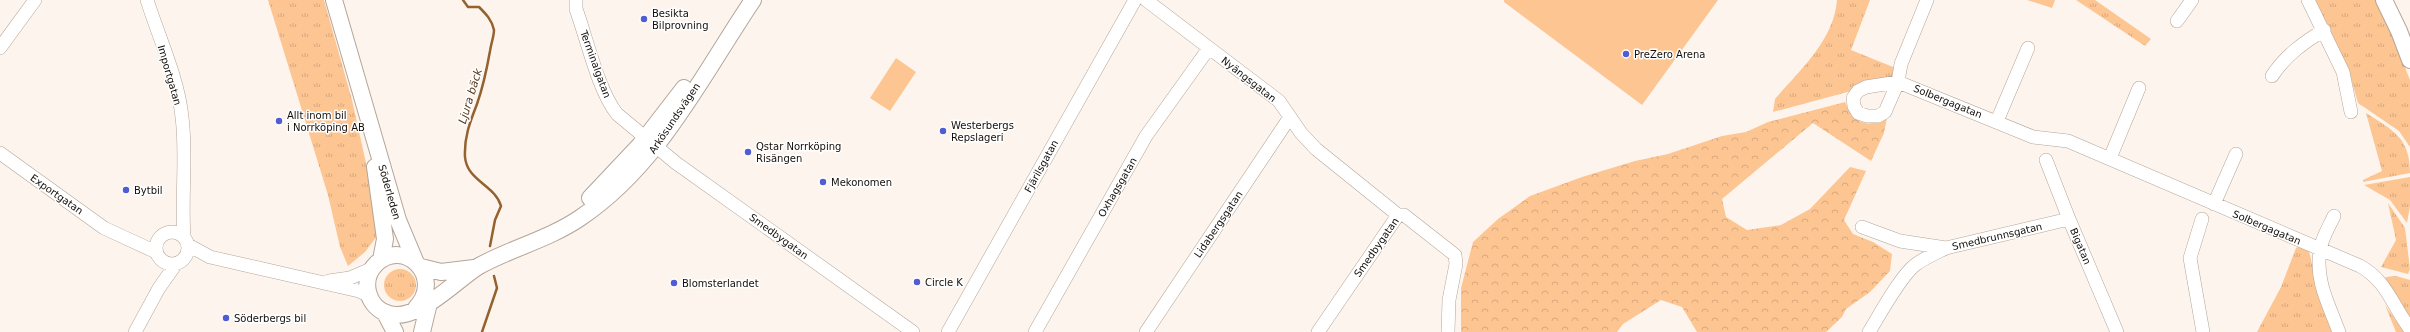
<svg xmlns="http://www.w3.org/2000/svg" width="2410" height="332" viewBox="0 0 2410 332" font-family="'DejaVu Sans',sans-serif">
	<defs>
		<pattern id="grass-tufts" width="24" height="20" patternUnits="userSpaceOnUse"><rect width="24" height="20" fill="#fdc592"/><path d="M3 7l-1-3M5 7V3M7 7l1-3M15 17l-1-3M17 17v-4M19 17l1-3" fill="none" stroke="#d8a87d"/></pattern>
		<pattern id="forest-crowns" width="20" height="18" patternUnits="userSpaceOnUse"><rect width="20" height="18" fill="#fdc592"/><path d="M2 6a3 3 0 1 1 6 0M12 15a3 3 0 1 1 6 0" fill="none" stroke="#d8a87d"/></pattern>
	</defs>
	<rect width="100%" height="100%" fill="#fdf5ed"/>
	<path fill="url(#grass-tufts)" d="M268,0H324L352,100L381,231L365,252L348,266L340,247L328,195Z
		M1837,0H1870L1851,50L1893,67L1901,64L1898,82L1866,87L1773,112L1775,99C1800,70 1834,40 1837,0Z
		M2076,0H2095L2151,39L2145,46Z
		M2313,0H2375L2393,37L2410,80V147L2399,131L2358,103L2348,68Z
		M2366,113C2394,131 2410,138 2410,173L2363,182V180L2382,171Z
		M2410,177V206L2407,223L2390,200L2364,185Z
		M2388,203L2405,228L2410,269L2408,274L2381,267L2396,240Z
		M2300,246L2309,251L2318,290L2334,332H2257L2281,287L2296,248Z
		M384 285a16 16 0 1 1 32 0a16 16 0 1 1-32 0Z
		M2396,276L2410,280V320L2386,279V277Z
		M2385,305L2404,332H2396Z"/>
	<path fill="url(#forest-crowns)" d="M1845,102C1854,123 1865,129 1887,118L1884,133L1871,161L1813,123L1722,199L1726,217L1747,230L1781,225L1810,209L1850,167L1866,171L1844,220L1853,234L1873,242L1892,254L1890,271L1870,292L1846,309L1842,317L1826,332H1697L1682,307L1661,300L1623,324L1617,332H1461V288L1473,242L1498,219L1530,196L1582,177L1635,161L1668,154L1722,136L1746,132L1768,122Z"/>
	<path fill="#fdc592" d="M1504,0H1718L1642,105L1504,2Z
		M2027,0H2055L2052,8Z
		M896,58L916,72L890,111L870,98Z"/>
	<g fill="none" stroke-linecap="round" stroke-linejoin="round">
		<path stroke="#94622f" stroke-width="2.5" d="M463,0L468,7H479C486,14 492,20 494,30C494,36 491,44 490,51C487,68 483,87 477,104C470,122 464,137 465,157C467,181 495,185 501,206L495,220L490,246
			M482,332L497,288L494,276"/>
		<defs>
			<path id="minor" d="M147,0C159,38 178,78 182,117C187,157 181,197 184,237
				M576,0V9C587,39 598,90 617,114L676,163L913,332
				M1146,0L1279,101L1301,133L1316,149L1398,215
				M1927,0L1901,64L1898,82L1885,112L1878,116H1867L1858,113L1854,106L1853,98L1858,91L1866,87L1898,82L2033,137L2068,141L2360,266C2387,281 2392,305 2410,329
				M2308,0L2343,72L2351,112
				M2177,21L2192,0
				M0,48L35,0
				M2272,76C2286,55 2303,43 2324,30
				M1997,121L2028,48
				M0,153L104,228L156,252
				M2110,158L2139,88
				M2046,160L2069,219L2117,332
				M2214,204L2236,154
				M1398,215H1404L1455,255L1456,264L1449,300L1448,332
				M2334,216C2329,227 2321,239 2320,251C2315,280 2329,305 2339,332
				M2202,219L2190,258L2203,332
				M1862,227L1900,241L1946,248
				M156 248a16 16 0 1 1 32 0a16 16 0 1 1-32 0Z
				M188,245L210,257L359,291L368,295
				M329,281L350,278L371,269
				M135,332L159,288L176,264
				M948,332L1135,0
				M1035,332L1146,136L1209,48
				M1146,332L1290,117
				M1318,332L1398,215
				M1869,332C1880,314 1900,277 1915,265C1924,258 1936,253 1946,248L2069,219"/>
			<path id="major" d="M334,0L398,220L416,263
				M2384,0L2399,31L2410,60
				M375,167L385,239L381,260
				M590,198L640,145L684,88
				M421,267L441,272L474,268
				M416,308C445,277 404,237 376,264C360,280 367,308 389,314C418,322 456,280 479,266C512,248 549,239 580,218C659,165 701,77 753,0
				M385,313L395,332
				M422,332L429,303"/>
		</defs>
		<use href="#minor" stroke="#b3a59a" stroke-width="14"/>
		<use href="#major" stroke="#b3a59a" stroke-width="18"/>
		<use href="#minor" stroke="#fff" stroke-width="13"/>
		<use href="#major" stroke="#fff" stroke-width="16"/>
	</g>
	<g fill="#4f5cd2" stroke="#fff" stroke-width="1.5">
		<circle cx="644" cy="19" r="4"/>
		<circle cx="1626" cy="54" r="4"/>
		<circle cx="279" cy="121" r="4"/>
		<circle cx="943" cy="131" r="4"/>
		<circle cx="748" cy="152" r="4"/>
		<circle cx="823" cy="182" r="4"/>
		<circle cx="126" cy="190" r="4"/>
		<circle cx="917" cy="282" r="4"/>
		<circle cx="674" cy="283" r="4"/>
		<circle cx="226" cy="318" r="4"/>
	</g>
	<g text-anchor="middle" stroke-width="3" stroke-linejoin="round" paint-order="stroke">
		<g font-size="10" fill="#130e0a" stroke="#fff" text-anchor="start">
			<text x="652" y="17">Besikta<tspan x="652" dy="12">Bilprovning</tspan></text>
			<text x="1634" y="58">PreZero Arena</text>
			<text x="287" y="119">Allt inom bil<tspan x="287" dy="12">i Norrköping AB</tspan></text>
			<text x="951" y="129">Westerbergs<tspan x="951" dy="12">Repslageri</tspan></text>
			<text x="756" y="150">Qstar Norrköping<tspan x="756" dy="12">Risängen</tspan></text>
			<text x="831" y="186">Mekonomen</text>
			<text x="134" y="194">Bytbil</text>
			<text x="925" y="286">Circle K</text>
			<text x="682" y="287">Blomsterlandet</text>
			<text x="234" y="322">Söderbergs bil</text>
		</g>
		<g font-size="10" fill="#130e0a" stroke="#fff">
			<text transform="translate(596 64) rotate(70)" y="4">Terminalgatan</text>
			<text transform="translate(170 75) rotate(74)" y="4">Importgatan</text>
			<text transform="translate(1249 79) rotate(38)" y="4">Nyängsgatan</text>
			<text transform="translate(1948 101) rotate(22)" y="4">Solbergagatan</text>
			<text transform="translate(674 118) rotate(-56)" y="4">Arkösundsvägen</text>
			<text transform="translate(1041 166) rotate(-61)" y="4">Fjärilsgatan</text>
			<text transform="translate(1117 187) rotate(-60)" y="4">Oxhagsgatan</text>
			<text transform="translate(390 192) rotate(74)" y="4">Söderleden</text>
			<text transform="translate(57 194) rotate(35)" y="4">Exportgatan</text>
			<text transform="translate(1218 224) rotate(-56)" y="4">Lidabergsgatan</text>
			<text transform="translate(2267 227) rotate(23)" y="4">Solbergagatan</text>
			<text transform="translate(779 236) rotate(36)" y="4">Smedbygatan</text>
			<text transform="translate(1997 236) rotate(-13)" y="4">Smedbrunnsgatan</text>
			<text transform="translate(2081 246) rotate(67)" y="4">Bigatan</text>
			<text transform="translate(1376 247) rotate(-55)" y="4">Smedbygatan</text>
		</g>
		<g font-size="11" font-style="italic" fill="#593b1d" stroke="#fff">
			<text transform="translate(470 96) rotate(-73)" y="4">Ljura bäck</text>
		</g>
	</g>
</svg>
